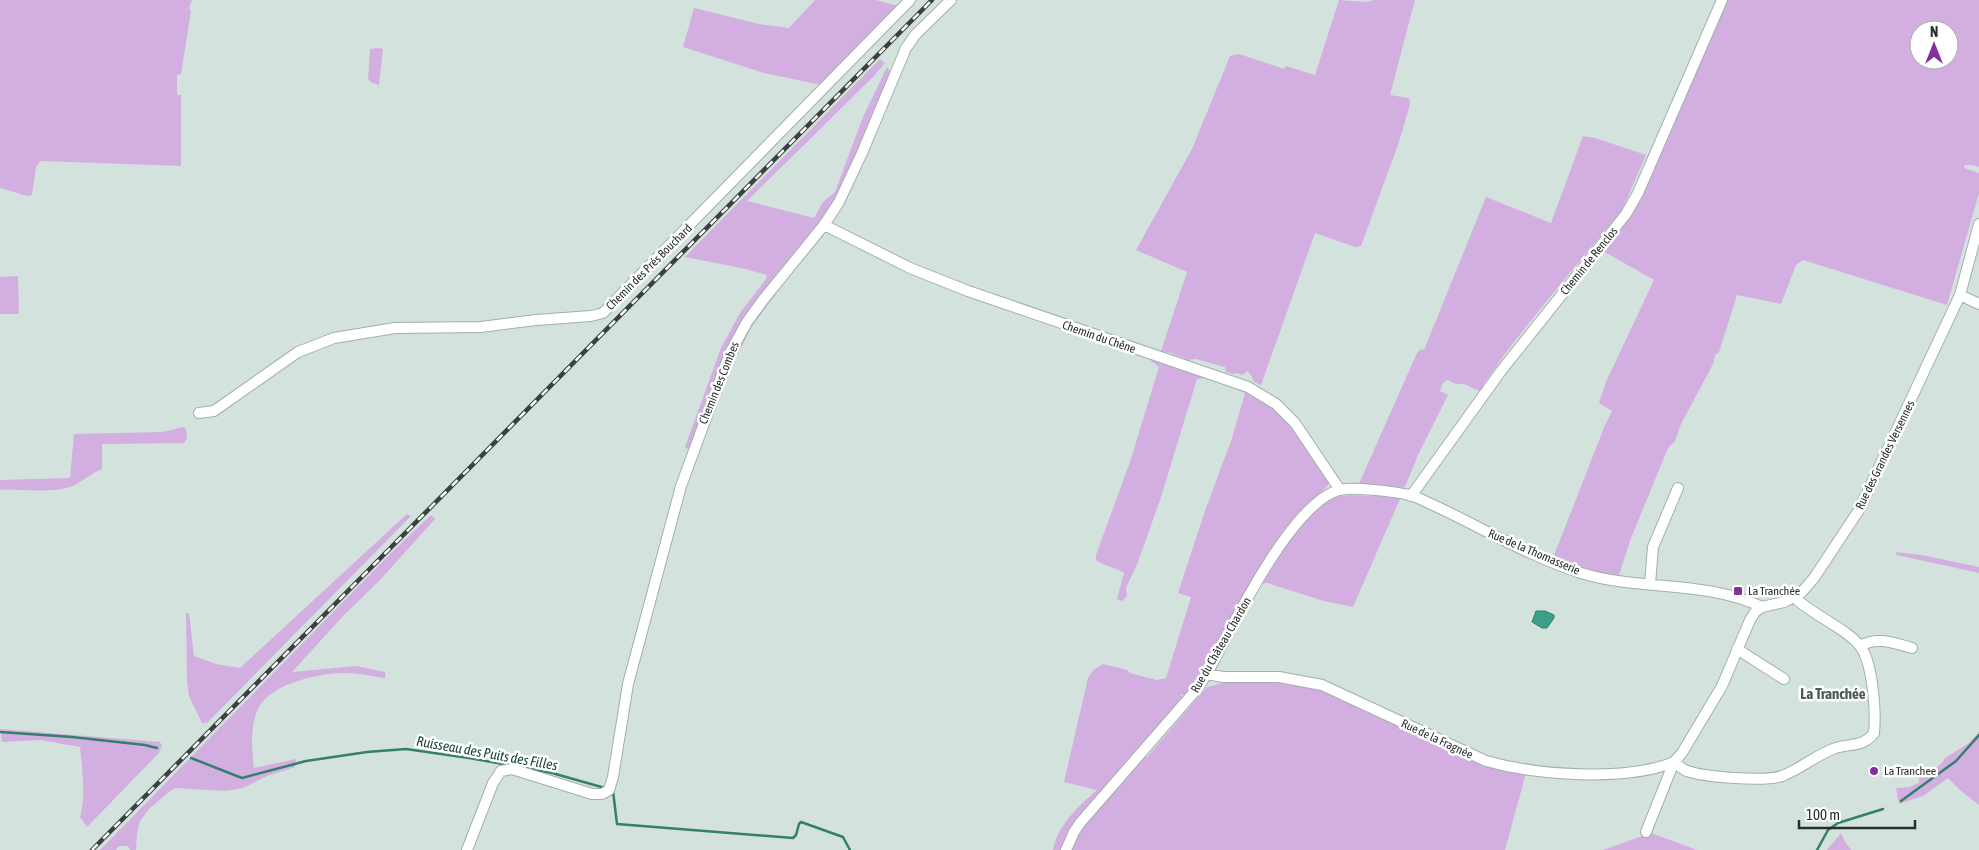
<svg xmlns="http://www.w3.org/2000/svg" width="1979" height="850" viewBox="0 0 1979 850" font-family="'Asap Condensed',sans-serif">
	<rect width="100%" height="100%" fill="#d3e2dd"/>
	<path fill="#d3afe1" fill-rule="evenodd" d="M0,0H192L189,8L191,11L181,74L177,75V95H181V166L41,161L36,167L32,195L27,196L0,188Z
		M815,0H876L898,6L821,85L764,73L683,47L694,8L759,24L789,28Z
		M1339,0L1367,2L1373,0H1415L1390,95L1409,98L1410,104L1399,142L1361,246L1355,247L1315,233L1261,385L1254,382L1252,377L1248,371L1242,375L1237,373L1234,374L1226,372L1225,367L1196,359L1186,360L1184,358L1171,353L1161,351L1187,272L1136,250L1192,149L1230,56L1239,54L1284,69L1286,66L1315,75Z
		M1728,0H1979V167L1973,165H1965L1964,168L1979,173V193L1947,305L1803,260L1796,265L1781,304L1737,295L1719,352L1715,355L1713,364L1681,424L1675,441L1668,448L1631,538L1619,575L1599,574L1553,558L1605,425L1612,411L1599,403L1606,382L1654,280L1603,251L1627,217ZM1919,30H1949V60H1919Z
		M379,48L383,49L379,85L372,83L368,79L370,49Z
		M880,59L885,63L873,77L747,201L814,218L823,202L835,192L863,117L887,67L891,73L840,196L816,229L824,235L786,280L751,328L690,450L685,447L721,348L740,313L766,279L767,275L746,269L685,257Z
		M1583,136L1595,138L1646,155L1622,210L1550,297L1510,347L1482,386L1484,388L1482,392L1464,384H1456L1447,380L1443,383L1440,391L1448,395L1418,455L1405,487L1393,489L1358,486L1417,353L1421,349L1424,350L1486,197L1551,223Z
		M18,276L19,314H0V277Z
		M1149,359L1235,385L1270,404L1289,421L1329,477C1328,479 1329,483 1328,485C1326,488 1303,508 1297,514C1272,543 1253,576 1235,611L1236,614L1199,678L1186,695H1180L1185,699L1063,850H1053C1057,826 1079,805 1097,790L1064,782L1088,678L1093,670L1103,664L1127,670L1130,673L1157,680L1166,678L1191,597L1178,593L1205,511L1232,438L1245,393L1218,382L1205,378L1197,379L1160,500L1138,562L1126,588L1127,596L1122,601L1117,599L1124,573C1115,567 1104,566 1096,560V555L1130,462L1159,367Z
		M183,427L186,429L187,438L184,443L102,444V469C92,473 84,480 75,485C56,494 21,489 0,490V480L70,478L74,434L162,432Z
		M1350,495L1388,496L1400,499L1353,607L1324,601L1267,583L1260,584C1276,558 1295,526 1318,506C1327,498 1338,496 1350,495Z
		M407,514L411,516L207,723H202L189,696L187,682L186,613H189L194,656L216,664L240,668Z
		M431,515L435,519L380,580L344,615L292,672L356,666L385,672V678C372,676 357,673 343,673C316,674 265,684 256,714C250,731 252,751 254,768L296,759L295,767L267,776L243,788L225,791L175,788L170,791L149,809L140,821L137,834L136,850H130L128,846H119L116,850H100L392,552Z
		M1895,552L1922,555L1979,567V573L1897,555Z
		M1231,681H1265L1320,687L1322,691L1330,693L1481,765L1526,773L1505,850H1070L1079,830L1143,756L1147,757L1207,687Z
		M0,729L160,742L162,746L158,754L87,827L80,817C86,798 82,767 80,747L40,740L2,742Z
		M1979,732V805L1961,791L1948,778L1923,796L1899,804L1896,788L1909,787L1919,783V778L1923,774C1929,774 1943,764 1945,758L1969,743Z
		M1651,833L1697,850H1603Z
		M1841,833L1844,840L1851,850H1827Z"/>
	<path fill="#39a188" stroke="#347f6d" d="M1536,611H1545L1554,615V618L1547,628H1542L1532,622Z"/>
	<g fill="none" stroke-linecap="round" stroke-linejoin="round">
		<path stroke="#347f6d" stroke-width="2.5" d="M0,732L72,737L145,745L157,748
			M191,758L242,778L306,761L367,752L406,749L469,758L509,765
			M526,768L552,773L605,788
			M613,791L617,824L793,838L796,835L799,824L801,822L843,837L850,850
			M1901,801L1956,761L1979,735
			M1817,850L1828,830L1838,823L1883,809"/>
		<defs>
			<path id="minor" d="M824,225L910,268L968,291L1248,387L1276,404L1295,423L1340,490
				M1960,295L1979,304
				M199,413L214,411L298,352L334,338L395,328L481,327L536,320L591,316L603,313L910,0
				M1411,496L1501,371L1626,214L1638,193L1722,0
				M1650,584L1653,547L1678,488
				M1860,646C1877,636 1894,643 1912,648
				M1737,649L1784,679
				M1207,674L1223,677H1279L1322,685L1486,761C1536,775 1626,782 1674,762C1678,765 1682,769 1687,771C1705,777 1764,782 1782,776C1800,769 1815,756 1833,749C1848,743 1863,748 1874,733C1876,713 1873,662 1860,646C1847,629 1813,615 1795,598
				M1646,832L1674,762L1682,753L1722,686L1750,620L1755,612L1762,607L1784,602L1801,593L1814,578L1859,510L1960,295L1979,224
				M467,850L493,783L501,771L512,769L592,794H602L609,790L613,777L628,684L681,486L730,353L747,322L763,300L824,225L839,202L862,153L906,48L916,34L951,0
				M1066,850L1074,832L1080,823L1196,690L1207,674C1231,629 1290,504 1339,490C1352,486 1395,492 1410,495C1417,497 1424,501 1431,504C1481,527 1528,556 1581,573C1639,591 1705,580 1762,607"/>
		</defs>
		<use href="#minor" stroke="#a1b0ab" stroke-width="12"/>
		<use href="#minor" stroke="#fff" stroke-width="10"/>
		<defs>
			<path id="rail" d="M92,850L932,0"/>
		</defs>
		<use href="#rail" stroke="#3a413f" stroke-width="4.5"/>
		<use href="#rail" stroke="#fff" stroke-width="2.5" stroke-dasharray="8" stroke-linecap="butt"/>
	</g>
	<g fill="#83309f" stroke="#fff" stroke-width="2">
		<rect x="1733" y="586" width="10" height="10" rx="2.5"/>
		<circle cx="1874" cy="771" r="5"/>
	</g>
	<g text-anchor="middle" stroke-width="5" stroke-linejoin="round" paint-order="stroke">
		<g font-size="12" fill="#292f2d" stroke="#fff">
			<text transform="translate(1589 261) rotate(-51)" y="4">Chemin de Renclos</text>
			<text transform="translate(649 267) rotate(-45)" y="4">Chemin des Prés Bouchard</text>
			<text transform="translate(1099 337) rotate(19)" y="4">Chemin du Chêne</text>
			<text transform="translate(719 383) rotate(-68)" y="4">Chemin des Combes</text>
			<text transform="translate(1885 455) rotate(-64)" y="4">Rue des Grandes Versennes</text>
			<text transform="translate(1534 552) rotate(23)" y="4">Rue de la Thomasserie</text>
			<text transform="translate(1221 645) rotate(-60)" y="4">Rue du Château Chardon</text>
			<text transform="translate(1437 739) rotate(25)" y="4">Rue de la Fragnée</text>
		</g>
		<g font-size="12" fill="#292f2d" stroke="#fff" text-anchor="start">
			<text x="1748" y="595">La Tranchée</text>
			<text x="1884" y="775">La Tranchee</text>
		</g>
		<g font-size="14" font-style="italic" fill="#19453a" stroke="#fff">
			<text transform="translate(487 753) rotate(10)" y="5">Ruisseau des Puits des Filles</text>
		</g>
		<g font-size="15" font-weight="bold" fill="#4d5b57" stroke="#fff">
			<text x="1833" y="699">La Tranchée</text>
		</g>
	</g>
	<g transform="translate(1934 45)"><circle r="24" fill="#ffffff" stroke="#a9acab"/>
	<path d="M0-4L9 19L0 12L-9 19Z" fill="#83309f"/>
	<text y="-8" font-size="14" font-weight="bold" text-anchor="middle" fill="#292f2d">N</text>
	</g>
	<path d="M1799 820v8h116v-8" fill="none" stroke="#292f2d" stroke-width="2.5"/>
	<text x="1806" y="820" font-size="15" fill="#292f2d" stroke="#ffffff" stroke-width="4" paint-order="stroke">100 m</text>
</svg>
